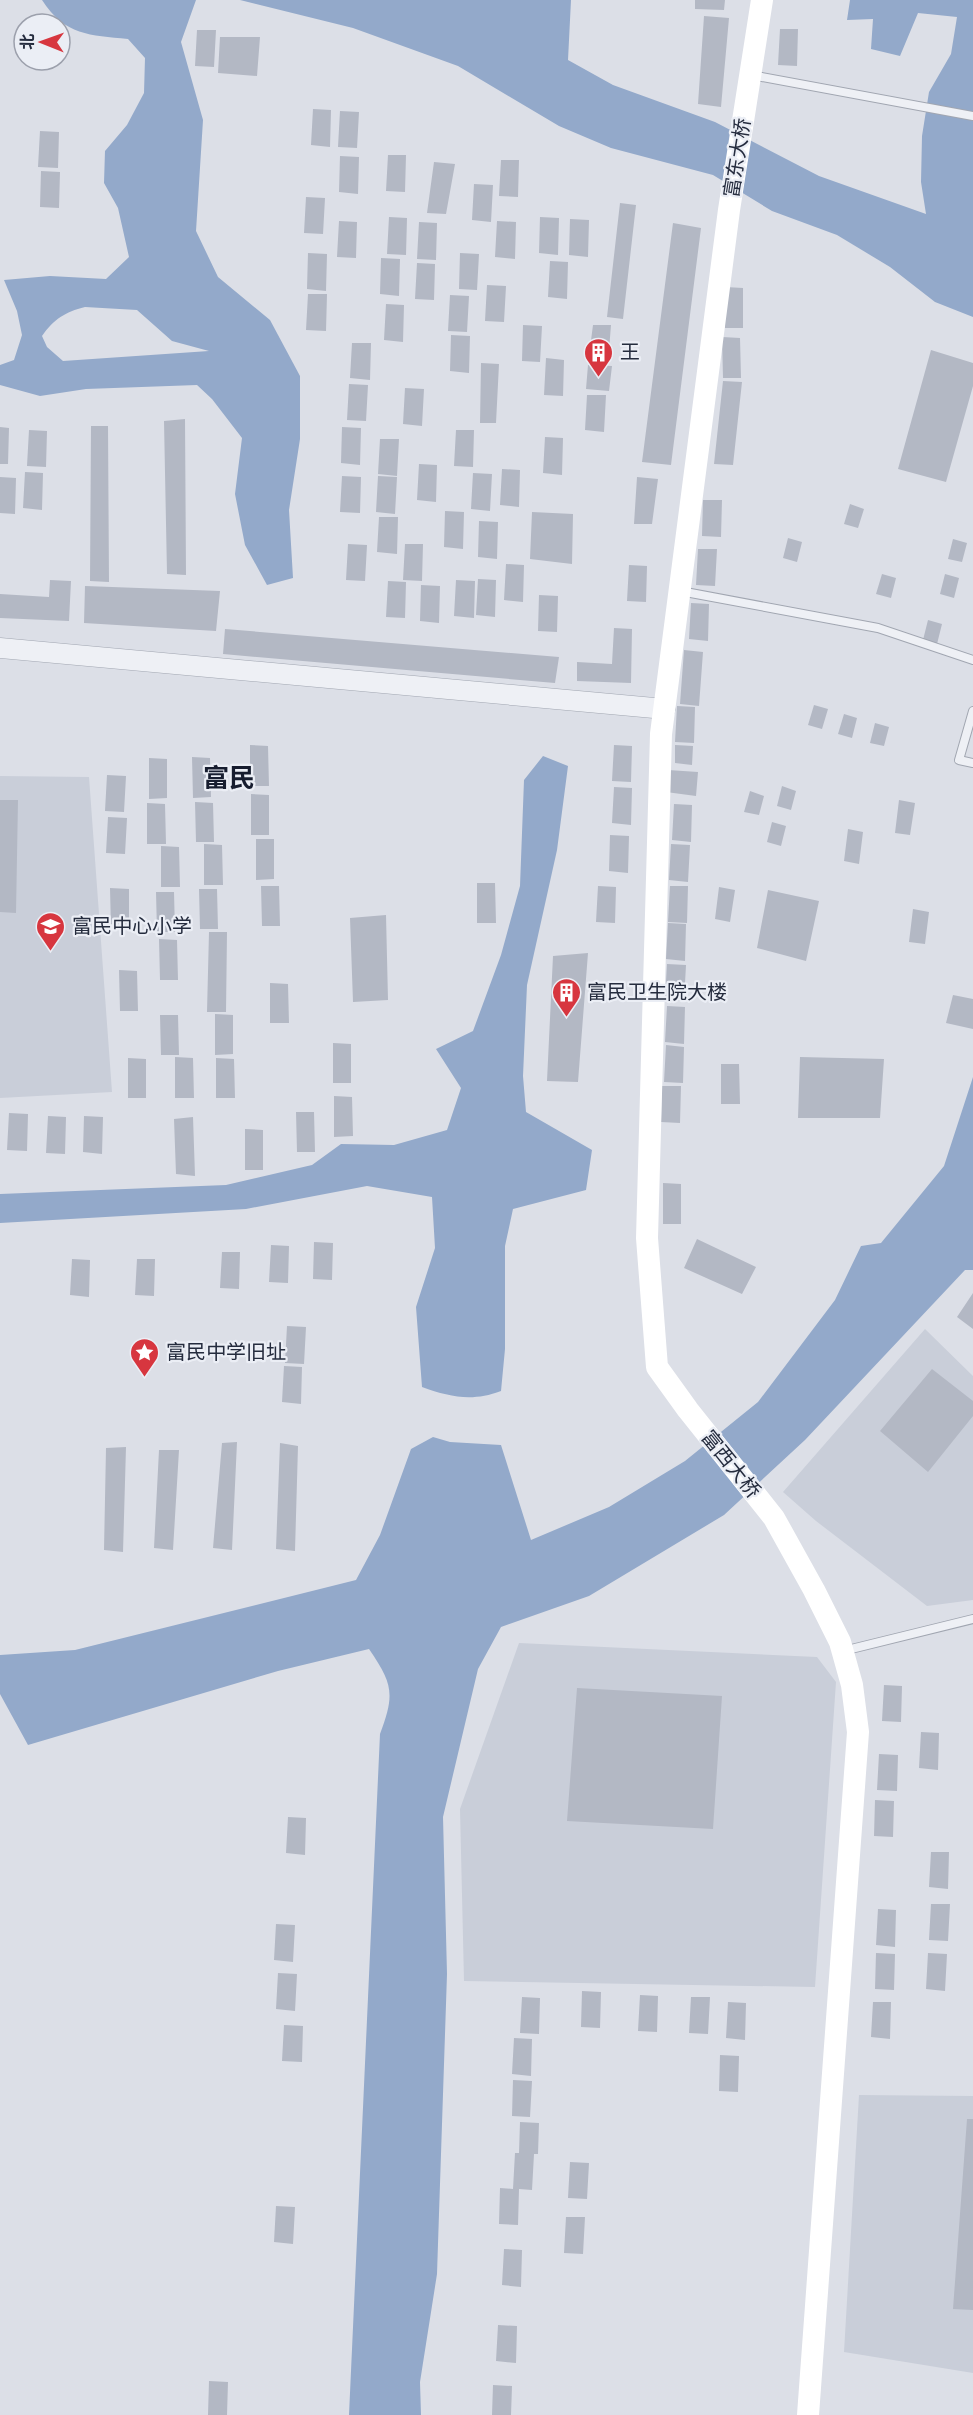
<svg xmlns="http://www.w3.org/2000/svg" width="973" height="2415" viewBox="0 0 973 2415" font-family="Poppins,'Noto Sans SC',sans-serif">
	<rect width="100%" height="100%" fill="#dcdfe7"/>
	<path fill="#c9ced9" d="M0,776L89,777L112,1092L0,1098Z
		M925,1329L973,1376V1600L927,1606L816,1521L783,1492Z
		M519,1643L817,1657L836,1682L815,1987L464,1981L460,1809Z
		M859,2095L973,2096V2373L844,2352Z"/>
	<path fill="#93a9ca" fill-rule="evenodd" d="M42,0H196L181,42L203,120L196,231L218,277L270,320L300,376V439L289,510L293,578L267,585L245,545L235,494L242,438L212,399L197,385L86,389L40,396L0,385V365L14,360L22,335L17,311L4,280L50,276L106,279L129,257L118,208L104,183L105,151L127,125L144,93L145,58L128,39C90,35 65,36 42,0ZM85,307L137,310L172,341L209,351L63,361L47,347L42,336C54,319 65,312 85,307Z
		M240,0H571L568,60L613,85L715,122L819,176L926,214L921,182L922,136L929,92L951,54L957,17L918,13L900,56L871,49L873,19L847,20L850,0H973V317L935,302L890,267L837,235L772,211L713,175L611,148L559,126L458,66L353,28Z
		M543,756L568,766L557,850L527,985L523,1076L526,1112L592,1150L586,1190L513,1209L505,1246V1349L501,1391C472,1402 450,1397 422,1387L416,1307L435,1248L432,1197L367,1186L246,1209L0,1223V1194L226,1185L312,1165L341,1144L394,1145L447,1130L461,1088L436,1049L473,1031L501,955L520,886L524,780Z
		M973,1077V1270H965L805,1440L724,1515L589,1596L501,1627L478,1669L443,1817L447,1974L437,2274L420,2382L421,2415H349L380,1734C395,1694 393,1684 369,1649L278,1671L28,1745L0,1694V1655L75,1650L356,1580L380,1535L411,1449L433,1437L450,1442L501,1445L531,1540L609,1507L685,1461L758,1402L835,1300L861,1246L881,1243L944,1166Z"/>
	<path fill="#b3b8c4" d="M695,0H725L724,10L695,9Z
		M704,16L729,18L721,107L698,104Z
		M780,29H798L797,66L778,65Z
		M197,30H216L214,67L195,66Z
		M220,37H260L257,76L218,73Z
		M313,109L331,110L330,147L311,145Z
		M340,111L359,112L357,148L338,147Z
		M40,131L59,132L58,168L38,167Z
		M388,155H406L405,192L386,191Z
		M340,156L359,157L358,194L339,192Z
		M501,160H519L518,197L499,196Z
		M434,162L455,164L446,214L427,213Z
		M41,171L60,172L59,208L40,207Z
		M474,184L493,185L491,222L472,220Z
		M306,197L325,198L323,234L304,233Z
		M620,203L636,205L623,319L607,317Z
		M389,217L407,218L406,255L387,254Z
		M540,217L559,218L558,255L539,253Z
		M570,219L589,220L588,257L569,255Z
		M339,221L357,222L356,258L337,257Z
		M497,221L516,222L515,259L495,257Z
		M419,222L437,223L436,260L417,259Z
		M673,223L701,228L671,465L642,462Z
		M308,253L327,254L326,291L307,289Z
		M460,253L479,254L477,290L459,289Z
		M381,258L400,259L399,296L380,294Z
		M550,261L568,262L567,299L548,297Z
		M417,263L435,264L434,300L415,299Z
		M487,285L506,286L504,322L485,321Z
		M725,287L743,288V328H725Z
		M308,294H327L326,331L306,330Z
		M450,295L469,296L467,332L448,331Z
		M386,304L404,305L403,342L384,340Z
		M523,325L542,326L540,362L522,361Z
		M593,325H611L609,350L590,348Z
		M451,335L470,336L469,373L450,371Z
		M722,337L740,338L741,378H723Z
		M352,343H371L370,380L350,378Z
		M931,350L973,363V386L946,482L898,469Z
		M546,358L564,360L563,396L544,395Z
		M481,363L499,364L496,423H480Z
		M588,365L612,366L609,391L586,389Z
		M723,381L742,382L733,465L714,464Z
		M349,384L368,385L366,421L347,420Z
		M405,388L424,389L422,426L403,424Z
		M587,395H606L604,432L585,430Z
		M185,419L186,575L167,574L164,421Z
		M91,426H108L109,582L90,581Z
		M0,427L9,428L8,464H0Z
		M342,427L361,428L360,465L341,463Z
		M29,430L47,431L46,467L27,466Z
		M456,430H474L473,467L454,466Z
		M545,437L563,438L562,475L543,473Z
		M380,439H399L397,476L378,474Z
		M419,464L437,465L436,502L417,500Z
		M502,469L520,470L519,507L500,505Z
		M25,472L43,473L42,510L23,508Z
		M473,473L492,474L490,511L471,509Z
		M342,476L361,477L360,513L340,512Z
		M378,476L397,477L395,514L376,512Z
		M0,477L16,478L15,514L0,513Z
		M637,477L658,479L652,524H634Z
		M703,500H722L721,537L702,536Z
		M850,504L864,509L858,528L844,524Z
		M445,511L464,512L463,549L444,547Z
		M532,512L573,514L572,564L530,559Z
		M379,517H398L397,554L377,552Z
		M479,521L498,522L497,559L478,557Z
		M788,538L802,542L797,562L783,558Z
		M953,539L967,543L962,562L948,559Z
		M348,544L367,545L365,581L346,580Z
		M405,544H423L422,581L403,580Z
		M698,549H717L715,586L696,585Z
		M506,564L524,565L523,602L504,600Z
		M629,565L647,566L646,602L627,601Z
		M882,574L896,578L891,598L876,594Z
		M945,574L959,578L954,598L940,594Z
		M478,579L496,580L495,617L476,615Z
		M50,580L71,581L69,621L0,618V594L49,597Z
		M456,580L475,581L474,618L454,616Z
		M388,581L406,582L405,618L386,617Z
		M421,585L440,586L439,623L420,621Z
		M85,586L220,591L216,631L84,623Z
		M539,595L558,596L557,632L538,631Z
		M691,603L709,604L708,641L689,639Z
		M928,620L942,624L937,644L923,640Z
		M614,628L632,629L631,683L577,681V662L612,664Z
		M225,629L559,657L555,683L223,654Z
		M684,650L703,652L699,706L680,704Z
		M814,705L828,709L822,729L808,725Z
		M677,706L695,707L694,743L675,742Z
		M844,714L857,718L852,738L838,734Z
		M875,723L889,727L884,746L870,743Z
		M250,745L268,746L269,786H250Z
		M614,745L632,746L631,782L612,781Z
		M675,745L693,746L692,765L675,763Z
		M192,757L210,758L211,797L193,798Z
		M149,758L167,759V798L149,799Z
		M668,770L698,772L696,796L666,792Z
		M107,775L126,776L124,812L105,811Z
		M782,786L796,791L791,810L777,806Z
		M614,787L632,788L631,825L612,823Z
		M750,791L764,796L759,815L744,812Z
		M251,794L269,795V835H251Z
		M0,800H18L16,913L0,912Z
		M899,800L915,803L910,835L895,833Z
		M195,802L213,803L214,842H196Z
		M147,803L165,804L166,844H147Z
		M674,804L692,805L691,842L672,840Z
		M108,817L127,818L125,854L106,853Z
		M772,822L786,826L781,846L767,842Z
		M848,829L863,832L859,864L844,861Z
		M610,835L629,836L628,873L609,871Z
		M256,839H274V879L256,880Z
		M204,844L222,845L223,885H204Z
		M671,844L690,845L688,882L669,880Z
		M161,846L179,847L180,887H161Z
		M477,883H495L496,923H477Z
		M261,886H279L280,926H262Z
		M598,886L616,887L615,923L596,922Z
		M670,886H688L687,923L668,922Z
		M719,887L735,890L730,922L715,919Z
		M110,888L129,889V928H111Z
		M199,889H217L218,929H200Z
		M768,890L819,901L806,961L757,948Z
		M156,892H174L175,932H157Z
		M913,909L929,912L925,944L909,942Z
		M386,915L388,1000L353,1002L350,918Z
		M668,923L686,924L685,961L666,959Z
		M209,932H227L226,1012H207Z
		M159,939L177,940L178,980H160Z
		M588,953L578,1082L547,1081L553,956Z
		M667,964L686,965L684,1001L665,1000Z
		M119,970L137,971L138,1011H120Z
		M270,983L288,984L289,1023H270Z
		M953,995L973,999V1029L946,1023Z
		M667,1006L685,1007L684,1044L665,1042Z
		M215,1014L233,1015V1054L215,1055Z
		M160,1015H178L179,1055H161Z
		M333,1043L351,1044V1083H333Z
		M666,1045L684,1047L683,1083L664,1082Z
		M175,1057L193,1058L194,1098H175Z
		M800,1057L884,1059L880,1118H798Z
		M128,1058L146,1059V1098H128Z
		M216,1058L234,1059L235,1098H216Z
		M721,1064H739L740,1104H721Z
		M662,1086H681L680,1123L661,1122Z
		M334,1096L352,1097L353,1136L334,1137Z
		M296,1112H314L315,1152H297Z
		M9,1113L28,1114L27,1151L7,1150Z
		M48,1116L66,1117L65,1154L46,1153Z
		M84,1116L103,1117L102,1154L83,1152Z
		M193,1117L195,1176L176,1174L174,1119Z
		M245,1129L263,1130V1170H245Z
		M663,1183L681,1184V1224H663Z
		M697,1239L756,1267L742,1294L684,1268Z
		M314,1242L333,1243L332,1280L313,1279Z
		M271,1245L289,1246L288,1283L269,1282Z
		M222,1252H240L239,1289L220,1288Z
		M72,1259L90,1260L89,1297L70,1295Z
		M137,1259H155L154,1296L135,1295Z
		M973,1293V1329L957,1317Z
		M287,1326L306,1327L304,1364L285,1363Z
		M284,1366L302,1367L301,1404L282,1402Z
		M932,1369L973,1401V1416L928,1472L880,1431Z
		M237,1442L232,1550L213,1548L222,1443Z
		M280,1443L298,1446L295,1551L276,1549Z
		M126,1447L123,1552L104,1550L106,1448Z
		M159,1450H179L173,1550L154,1548Z
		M884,1685L902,1686L901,1722L882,1721Z
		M577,1688L722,1696L713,1829L567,1821Z
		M921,1732L939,1733L938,1770L919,1768Z
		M879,1754L898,1755L897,1791L877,1790Z
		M875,1800L894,1801L893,1837L874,1836Z
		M288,1817L306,1818L305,1855L286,1853Z
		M931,1852H949L948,1889L929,1887Z
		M931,1904H950L948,1941L929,1940Z
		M878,1909L896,1910L895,1947L876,1945Z
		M276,1924L295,1925L293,1962L274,1960Z
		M876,1953L895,1954L894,1990L875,1989Z
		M928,1953L947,1954L945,1991L926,1989Z
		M278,1973L297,1974L295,2011L276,2009Z
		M582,1991L601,1992L600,2028L581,2027Z
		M640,1995L658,1996L657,2032L638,2031Z
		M522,1997L540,1998L539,2034L520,2033Z
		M691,1997H710L708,2034L689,2033Z
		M728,2002L746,2003L745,2040L726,2038Z
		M873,2002H891L890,2039L871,2037Z
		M284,2025L303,2026L302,2062L282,2061Z
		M514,2038L532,2039L531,2076L512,2074Z
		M720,2055L739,2056L738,2092L719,2091Z
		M513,2080L532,2081L530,2117L512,2116Z
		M967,2119H973V2310L953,2309Z
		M520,2122L539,2123L538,2154H534L532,2190L519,2189L518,2225L499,2224L500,2188L513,2189L515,2153H519Z
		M570,2162L589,2163L587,2199L568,2198Z
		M276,2206L295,2207L293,2244L274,2242Z
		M566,2217H585L583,2254L564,2253Z
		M504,2249L522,2250L521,2287L502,2285Z
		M498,2325L517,2326L516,2363L496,2361Z
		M209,2381L228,2382L227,2415H208Z
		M493,2385L512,2386L511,2415H492Z"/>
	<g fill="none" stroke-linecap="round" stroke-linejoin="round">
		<defs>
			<path id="service" d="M751,75L973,116
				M680,591L878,628L973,660
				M973,711L959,760L973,763
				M843,1651L973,1619"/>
			<path id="tertiary" d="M0,648L665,709"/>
		</defs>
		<use href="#service" stroke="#a1a6b1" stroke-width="10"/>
		<use href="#tertiary" stroke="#a1a6b1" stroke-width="21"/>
		<use href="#service" stroke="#eef0f5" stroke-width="8"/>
		<use href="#tertiary" stroke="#eef0f5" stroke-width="20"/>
		<path stroke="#fff" stroke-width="22" d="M762,0L729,210L661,734L647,1238L657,1367L688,1410L774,1518L814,1590L840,1642L852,1685L858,1732L808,2415"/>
	</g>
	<defs>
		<symbol id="building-pin" viewBox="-11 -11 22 30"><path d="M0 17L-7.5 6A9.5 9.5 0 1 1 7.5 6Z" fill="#d7363f" stroke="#ebeef5"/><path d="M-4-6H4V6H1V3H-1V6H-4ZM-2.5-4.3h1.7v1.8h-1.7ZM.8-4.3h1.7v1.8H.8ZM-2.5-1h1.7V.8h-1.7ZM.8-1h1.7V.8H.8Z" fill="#fff"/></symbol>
		<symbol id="school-pin" viewBox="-11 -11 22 30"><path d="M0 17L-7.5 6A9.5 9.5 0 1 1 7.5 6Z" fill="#d7363f" stroke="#ebeef5"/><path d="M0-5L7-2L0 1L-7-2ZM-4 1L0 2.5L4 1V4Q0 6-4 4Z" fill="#fff"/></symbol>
		<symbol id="sight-pin" viewBox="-11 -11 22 30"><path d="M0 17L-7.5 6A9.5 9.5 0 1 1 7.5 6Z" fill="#d7363f" stroke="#ebeef5"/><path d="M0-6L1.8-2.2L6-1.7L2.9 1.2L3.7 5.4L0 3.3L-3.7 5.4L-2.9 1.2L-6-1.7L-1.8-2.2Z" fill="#fff"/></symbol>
	</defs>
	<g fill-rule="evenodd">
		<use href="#building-pin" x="582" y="336" width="33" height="45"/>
		<use href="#school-pin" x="34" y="910" width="33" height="45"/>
		<use href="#building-pin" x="550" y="976" width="33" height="45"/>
		<use href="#sight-pin" x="128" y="1336" width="33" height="45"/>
	</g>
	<g text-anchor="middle" stroke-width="4.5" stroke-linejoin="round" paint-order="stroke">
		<g font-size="20" fill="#252c3e" stroke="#ebeef5">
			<text transform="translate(737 158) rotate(-81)" y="7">富东大桥</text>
			<text transform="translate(731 1464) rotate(51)" y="7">富西大桥</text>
		</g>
		<g font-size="20" fill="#252c3e" stroke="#ebeef5" text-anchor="start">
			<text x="620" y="359">王</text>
			<text x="72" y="933">富民中心小学</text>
			<text x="587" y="999">富民卫生院大楼</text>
			<text x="166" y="1359">富民中学旧址</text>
		</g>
		<g font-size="26" font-weight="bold" fill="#171d2f" stroke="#ebeef5">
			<text x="229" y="787">富民</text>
		</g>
	</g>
	<g transform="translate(42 42) rotate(271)"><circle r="28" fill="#ebeef5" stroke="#9ca0ac" stroke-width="1.5"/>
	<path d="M0-4.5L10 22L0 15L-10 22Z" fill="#d7363f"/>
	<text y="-9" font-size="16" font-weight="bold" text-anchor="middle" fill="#252c3e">北</text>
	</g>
</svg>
